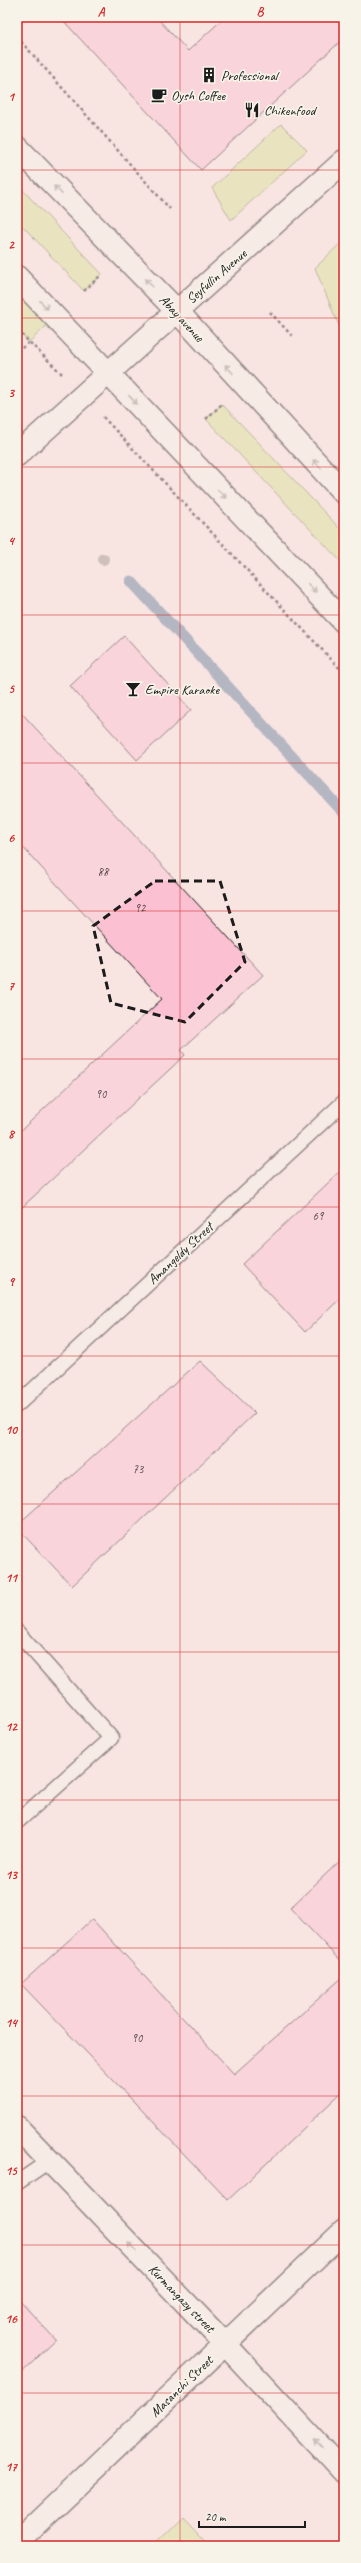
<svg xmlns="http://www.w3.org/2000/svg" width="361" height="2563" viewBox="0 0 361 2563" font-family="Caveat,sans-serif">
	<rect width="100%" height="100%" fill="#f8e4e1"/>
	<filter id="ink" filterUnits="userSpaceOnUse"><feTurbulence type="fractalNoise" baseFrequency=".025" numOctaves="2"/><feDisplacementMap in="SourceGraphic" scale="8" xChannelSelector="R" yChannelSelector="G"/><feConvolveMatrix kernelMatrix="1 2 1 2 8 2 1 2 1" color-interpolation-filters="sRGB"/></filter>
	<g filter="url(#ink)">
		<path fill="#d7e396" stroke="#7a8059" d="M281,124L307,150L231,220L212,188Z
			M17,184L102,274L84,291L17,220Z
			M344,240V321L339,326L315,268Z
			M17,277L55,318L29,342L17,330Z
			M222,404L344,533V565L206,419Z
			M183,2517L210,2546H153Z"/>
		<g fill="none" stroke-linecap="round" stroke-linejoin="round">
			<path stroke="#627f99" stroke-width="11" d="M131,581L344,813"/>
		</g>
		<path fill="#fbc1d2" stroke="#1c1c1c" d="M60,17H156L188,51L225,17H344V38L201,170Z
			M124,636L191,710L137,760L70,686Z
			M17,708L263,975L181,1050L185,1055L17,1212V1134L162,999L17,841Z
			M344,1168V1295L305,1332L242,1264Z
			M200,1361L255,1413L72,1586L17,1528V1525Z
			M344,1857V1965L290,1908Z
			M92,1919L234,2074L344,1976V2090L228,2200L21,1984Z
			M17,2298L56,2340L17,2377Z"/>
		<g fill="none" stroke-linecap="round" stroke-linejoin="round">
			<defs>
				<path id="lane" d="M17,1405L344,1102
					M17,1632L111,1738L17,1822
					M17,2183L49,2161"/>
				<path id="secondary" d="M17,147L176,310L344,493
					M17,277L344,622
					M17,455L344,161
					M17,2127L225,2344L344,2472
					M17,2542L344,2231"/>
			</defs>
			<use href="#lane" stroke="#1c1c1c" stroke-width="17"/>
			<use href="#secondary" stroke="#1c1c1c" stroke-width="25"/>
			<path stroke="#1c1c1c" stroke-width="2.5" stroke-dasharray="3 3" stroke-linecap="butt" d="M17,37L170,209
				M84,291L101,275
				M270,312L292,336
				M17,330L62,374
				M17,352L29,342
				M103,417L344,673
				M206,419L222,404"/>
			<use href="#lane" stroke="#f7f3e8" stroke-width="14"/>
			<use href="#secondary" stroke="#f7f3e8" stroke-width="22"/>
		</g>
		<circle fill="#9e9789" cx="103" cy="559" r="6"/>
		<defs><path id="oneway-shaft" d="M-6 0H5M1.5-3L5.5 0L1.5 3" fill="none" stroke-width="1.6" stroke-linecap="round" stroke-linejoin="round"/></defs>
		<g stroke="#94928c">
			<use href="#oneway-shaft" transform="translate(58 190) rotate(-134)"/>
			<use href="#oneway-shaft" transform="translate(149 283) rotate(-135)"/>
			<use href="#oneway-shaft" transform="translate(44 305) rotate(47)"/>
			<use href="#oneway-shaft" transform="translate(229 369) rotate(-132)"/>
			<use href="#oneway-shaft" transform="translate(133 400) rotate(47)"/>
			<use href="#oneway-shaft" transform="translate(317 464) rotate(-133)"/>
			<use href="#oneway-shaft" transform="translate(222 494) rotate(46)"/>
			<use href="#oneway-shaft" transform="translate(312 588) rotate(46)"/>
			<use href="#oneway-shaft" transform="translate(132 2247) rotate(-134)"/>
			<use href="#oneway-shaft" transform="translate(318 2443) rotate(-133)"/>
		</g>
	</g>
	<path d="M0 0H361V2563H0ZM155,881H220L245,962L185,1022L111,1003L93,926Z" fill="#f8e4e1" fill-opacity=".55" fill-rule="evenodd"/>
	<path fill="none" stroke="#1c1c1c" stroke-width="3" stroke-dasharray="8 5" stroke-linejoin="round" d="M155,881H220L245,962L185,1022L111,1003L93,926Z"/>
	<path fill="none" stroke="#d62828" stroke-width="1" stroke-opacity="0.55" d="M180,17V2546M17,170H344M17,318H344M17,467H344M17,615H344M17,763H344M17,911H344M17,1059H344M17,1207H344M17,1356H344M17,1504H344M17,1652H344M17,1800H344M17,1948H344M17,2096H344M17,2245H344M17,2393H344"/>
	<defs>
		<symbol id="building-bare" viewBox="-9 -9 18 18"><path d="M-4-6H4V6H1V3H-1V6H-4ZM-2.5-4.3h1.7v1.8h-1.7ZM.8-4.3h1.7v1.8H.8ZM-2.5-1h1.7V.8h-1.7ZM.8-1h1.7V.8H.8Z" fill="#1c1c1c" stroke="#f7f3e8" stroke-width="2.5" paint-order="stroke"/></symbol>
		<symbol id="cafe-bare" viewBox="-9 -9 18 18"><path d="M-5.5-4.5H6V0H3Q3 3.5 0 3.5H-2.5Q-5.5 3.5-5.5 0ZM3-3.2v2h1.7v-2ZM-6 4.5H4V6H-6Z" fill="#1c1c1c" stroke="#f7f3e8" stroke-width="2.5" paint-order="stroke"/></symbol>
		<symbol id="restaurant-bare" viewBox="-9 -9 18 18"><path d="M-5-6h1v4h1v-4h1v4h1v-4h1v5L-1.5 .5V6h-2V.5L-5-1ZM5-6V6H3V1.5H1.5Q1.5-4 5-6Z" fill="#1c1c1c" stroke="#f7f3e8" stroke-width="2.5" paint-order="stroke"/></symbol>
		<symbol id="bar-bare" viewBox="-9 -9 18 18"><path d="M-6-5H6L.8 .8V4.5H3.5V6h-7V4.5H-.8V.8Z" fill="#1c1c1c" stroke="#f7f3e8" stroke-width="2.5" paint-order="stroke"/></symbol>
	</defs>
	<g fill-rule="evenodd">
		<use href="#building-bare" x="198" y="64" width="22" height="22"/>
		<use href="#cafe-bare" x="148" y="84" width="22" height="22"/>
		<use href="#restaurant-bare" x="241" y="99" width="22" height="22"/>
		<use href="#bar-bare" x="122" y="678" width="22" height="22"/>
	</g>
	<g text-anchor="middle" stroke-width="3.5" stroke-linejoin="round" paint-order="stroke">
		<g font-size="12" fill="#54454a">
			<text x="103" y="876">88</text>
			<text x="140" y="912">92</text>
			<text x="101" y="1098">90</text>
			<text x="318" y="1220">69</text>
			<text x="138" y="1473">73</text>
			<text x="137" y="2042">90</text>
		</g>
		<g font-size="14" fill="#1c1c1c" stroke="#f7f3e8" text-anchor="start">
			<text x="221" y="80">Professional</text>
			<text x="171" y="100">Oysh Coffee</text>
			<text x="264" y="115">Chikenfood</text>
			<text x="145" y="694">Empire Karaoke</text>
		</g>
		<g font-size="14" fill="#1c1c1c" stroke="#f7f3e8">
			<text transform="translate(216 276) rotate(-41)" y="5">Seyfullin Avenue</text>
			<text transform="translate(182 318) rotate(47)" y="5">Abay avenue</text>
			<text transform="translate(180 1253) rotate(-43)" y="5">Amangeldy Street</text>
			<text transform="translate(182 2298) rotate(46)" y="5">Kurmangazy street</text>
			<text transform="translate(181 2386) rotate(-44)" y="5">Masanchi Street</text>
		</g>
	</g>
	<rect width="361" height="2563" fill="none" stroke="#f7f3e8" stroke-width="44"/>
	<path d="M199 2521v6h106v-6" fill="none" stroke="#1c1c1c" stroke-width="2"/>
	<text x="205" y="2521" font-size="12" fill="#1c1c1c" stroke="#f7f3e8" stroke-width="3" paint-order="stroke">20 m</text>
	<rect x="22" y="22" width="317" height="2519" fill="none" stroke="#d62828" stroke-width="1.5"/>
	<g font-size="13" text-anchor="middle" font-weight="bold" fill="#d62828">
		<text x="101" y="16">A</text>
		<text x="260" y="16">B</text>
		<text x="11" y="101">1</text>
		<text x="11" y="249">2</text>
		<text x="11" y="397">3</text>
		<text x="11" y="545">4</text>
		<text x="11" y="693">5</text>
		<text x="11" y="842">6</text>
		<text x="11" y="990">7</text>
		<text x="11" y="1138">8</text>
		<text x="11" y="1286">9</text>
		<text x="11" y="1434">10</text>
		<text x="11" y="1582">11</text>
		<text x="11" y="1731">12</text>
		<text x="11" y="1879">13</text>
		<text x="11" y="2027">14</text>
		<text x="11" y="2175">15</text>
		<text x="11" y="2323">16</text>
		<text x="11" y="2471">17</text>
	</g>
</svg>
